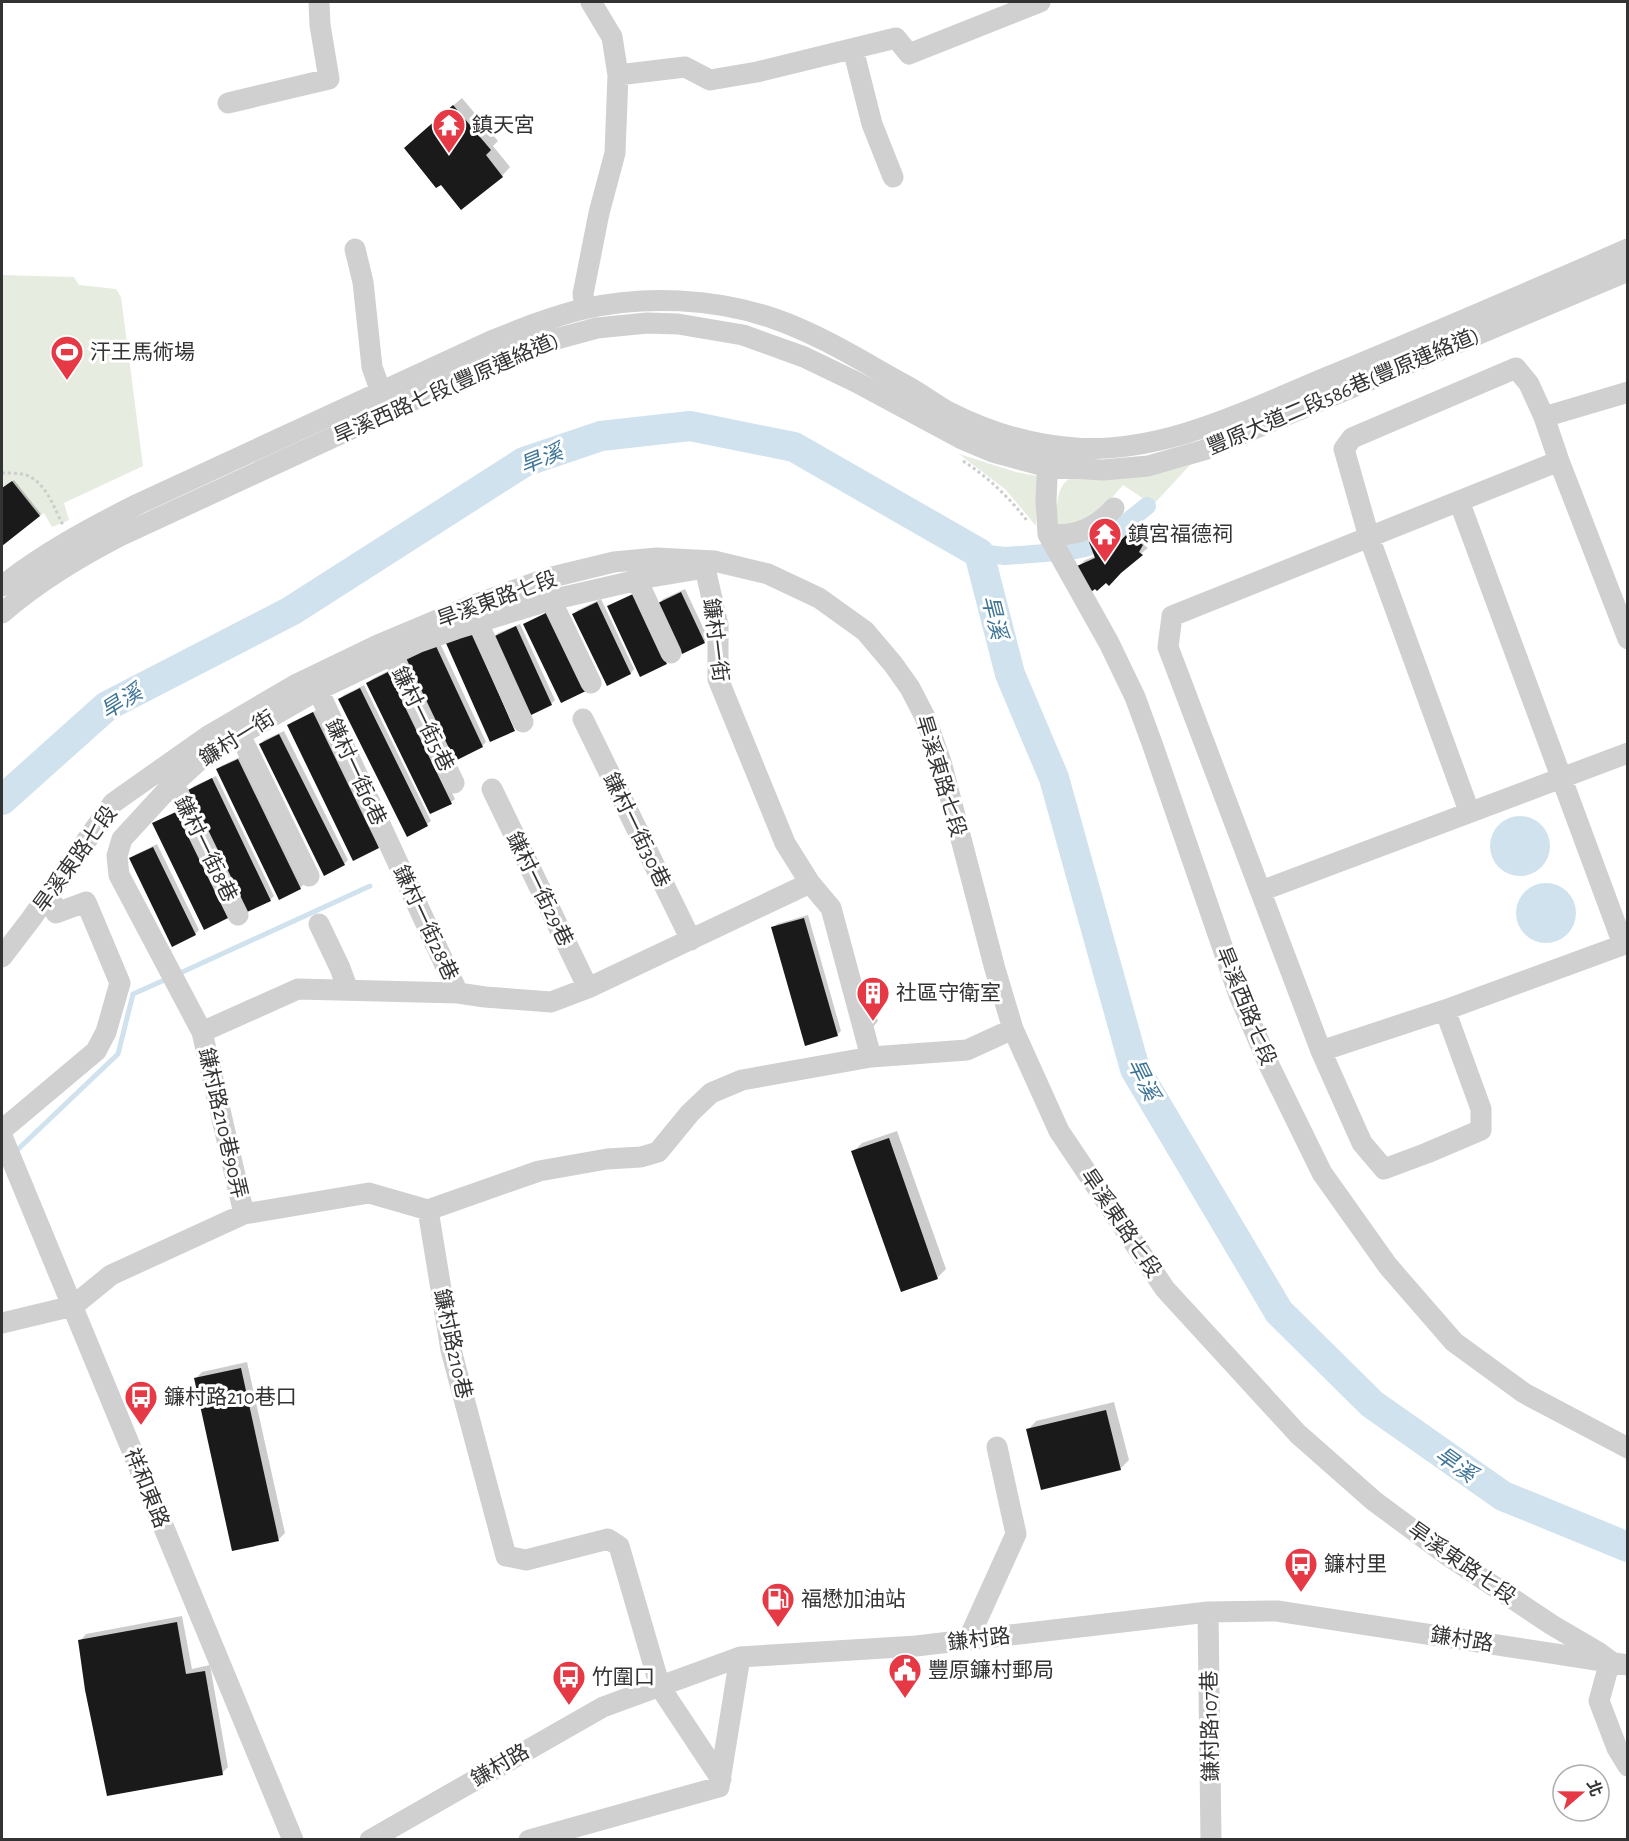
<svg xmlns="http://www.w3.org/2000/svg" width="1629" height="1841" viewBox="0 0 1629 1841" font-family="'Alegreya Sans','Noto Sans TC',sans-serif">
	<rect width="100%" height="100%" fill="#fff"/>
	<path fill="#e6ecdf" d="M2,275L74,277L79,285L116,289L121,297L143,466L64,503L69,520L52,527L44,513L2,545Z
		M959,454L1016,472L1037,476L1036,526L1006,490Z
		M1190,465L1153,505L1123,485L1096,516L1086,521L1058,526C1056,511 1055,488 1069,479C1111,481 1150,477 1190,465Z"/>
	<path fill="#cfe2ee" d="M1490 846a30 30 0 1 1 60 0a30 30 0 1 1-60 0Z
		M1516 913a30 30 0 1 1 60 0a30 30 0 1 1-60 0Z"/>
	<path fill="#0003" d="M462,98L498,141L493,146L510,167L502,176L414,139Z
		M14,480L41,514L2,544V489Z
		M1134,529L1148,539L1144,545L1148,548L1106,581L1079,566L1085,560L1096,556L1091,542L1097,536L1105,533L1109,547L1115,542L1123,540Z
		M685,589L708,638L704,642L660,603L663,599Z
		M601,599L634,669L631,673L607,684L574,614L578,610Z
		M520,624L555,700L551,704L494,637L498,633Z
		M439,641L486,742L482,746L406,659Z
		M392,669L455,799L451,802L431,812L368,683L372,679Z
		M364,685L431,821L427,824L407,835L340,699L344,695Z
		M317,710L382,843L378,847L288,726L292,722Z
		M284,731L348,860L344,864L261,744L264,740Z
		M242,756L304,884L300,888L280,898L217,770L221,766Z
		M216,776L274,896L270,900L190,790L194,786Z
		M157,844L199,930L195,934L131,859L135,855Z
		M808,915L841,1031L837,1035L773,928L777,924Z
		M876,1015L878,1021L873,1027L870,1020Z
		M897,1131L946,1269L937,1278L853,1152L862,1143Z
		M247,1362L285,1533L279,1539L196,1378L202,1372Z
		M1114,1402L1129,1460L1120,1469L1028,1430L1036,1421Z
		M182,1616L192,1669L210,1665L228,1767L222,1773L80,1641L86,1634Z"/>
	<g fill="none" stroke-linecap="round" stroke-linejoin="round">
		<path stroke="#cfe2ee" stroke-width="5" d="M178,974L370,886
			M14,1153L118,1054L133,994L169,978"/>
		<path stroke="#cfe2ee" stroke-width="18" d="M979,553L1005,556L1071,551L1085,548L1116,531L1147,506"/>
		<path stroke="#cfe2ee" stroke-width="30" d="M2,800L107,706L291,611L524,462L601,436L690,426L794,447L979,553L1010,674L1054,778L1135,1069L1279,1312L1372,1404L1503,1496L1628,1547"/>
	</g>
	<path fill="#1a1a1a" d="M453,105L491,150L486,155L503,177L461,210L441,185L436,188L404,148Z
		M12,481L40,516L2,546V488Z
		M1127,534L1143,545L1139,552L1143,555L1121,573L1109,586L1106,583L1097,591L1095,589L1091,592L1077,566L1095,558L1089,542L1099,538L1103,552L1107,547L1116,545Z
		M681,592L705,643L682,654L658,603Z
		M633,594L667,664L640,677L607,606Z
		M597,602L631,674L607,686L572,614Z
		M550,611L588,690L561,703L523,624Z
		M516,626L552,705L529,716L493,637Z
		M471,630L515,731L490,742L445,641Z
		M435,644L483,747L453,762L405,658Z
		M388,672L452,804L430,814L366,683Z
		M360,688L428,826L407,837L338,699Z
		M313,712L379,848L353,861L287,725Z
		M279,734L345,865L324,876L259,744Z
		M238,759L301,889L279,900L216,769Z
		M212,778L271,901L247,912L188,790Z
		M178,811L230,917L204,930L152,823Z
		M153,847L196,935L172,947L129,858Z
		M804,918L838,1036L805,1046L771,927Z
		M889,1138L938,1279L901,1292L851,1151Z
		M241,1368L279,1541L232,1551L194,1378Z
		M1106,1410L1121,1470L1041,1490L1026,1429Z
		M177,1622L186,1674L205,1671L223,1775L107,1796L85,1690L78,1640Z"/>
	<g fill="none" stroke-linecap="round" stroke-linejoin="round">
		<path stroke="#cdcdcd" stroke-width="3" stroke-dasharray="3 3" stroke-linecap="butt" d="M963,461C988,477 1010,498 1028,522
			M2,473C9,473 18,473 26,475C46,482 54,508 63,525"/>
		<path stroke="#d0d0d0" stroke-width="21" d="M853,49L872,124L893,177
			M618,75L685,67L710,80L757,72L896,38L909,54L1040,2
			M228,103L329,79L320,25L319,2
			M355,249L363,282L372,367L381,392
			M585,309L583,294L599,213L615,153L618,75L612,37L591,2
			M1544,417L1628,392
			M1048,453L1046,501L1048,534L1109,643L1135,697L1153,746L1239,995L1270,1067L1322,1173L1388,1266L1454,1342L1524,1393L1628,1448
			M1459,501L1623,944
			M1048,534C1075,538 1096,528 1114,508
			M637,580L671,653
			M2,586C44,553 90,528 138,504L491,341C521,329 551,317 583,309C645,295 715,298 775,319C821,335 863,362 905,385C920,393 933,403 947,411C986,431 1031,445 1075,448C1164,454 1250,409 1330,376C1430,335 1529,292 1628,249
			M551,600L591,683
			M2,613C38,582 79,557 122,535L513,354L545,342L597,328L647,323L678,324L743,335L804,357L856,382L962,439L993,452L1048,467L1103,470L1148,466L1204,450L1628,271
			M478,623L523,722
			M393,655L454,783
			M318,690L458,993
			M583,719L691,940
			M240,735L309,876
			M174,784L238,915
			M492,789L588,988
			M1469,811L1369,537L1344,449L1352,438L1516,368L1529,384L1544,417L1559,461L1628,639
			M1261,891L1628,753
			M319,924L340,968L348,990
			M2,957L31,919L113,803L208,736L295,685L378,645L471,606L548,578L614,562L657,558L714,561L768,574L819,598L865,631L893,664L910,688L925,717L941,762L995,969L1013,1029L1059,1131L1165,1289L1298,1434L1374,1501L1447,1555L1552,1625L1598,1652L1610,1661
			M1445,1010L1481,1109V1130L1427,1153L1384,1169L1362,1143L1321,1051L1168,647L1172,616L1559,461
			M202,1032L298,989L458,993L485,997L551,1002L588,988L810,883
			M1321,1051L1445,1010L1628,943
			M2,1130L96,1051L106,1032L120,983L86,902L56,913L49,894
			M2,1136L293,1840
			M428,1210L451,1350L506,1556L526,1560L608,1539L619,1546L660,1687L721,1779
			M428,1210L539,1171L607,1159L641,1157L658,1152L690,1113L711,1093L742,1080L871,1057L967,1050L1013,1029
			M244,1214L202,1032L119,875L117,856L122,839L168,789L206,754L318,690L419,642L456,629L551,600L651,577L705,568L718,625V679L785,843L810,883L831,908L871,1057
			M2,1323L73,1306L111,1275L244,1214L369,1193L428,1210
			M1208,1612L1211,1840
			M968,1640L1016,1534L997,1447
			M1610,1661L1599,1701L1617,1748L1628,1766
			M370,1840L603,1707L740,1657L916,1646L1208,1612L1277,1611L1628,1665
			M529,1840L719,1787L740,1657"/>
	</g>
	<defs>
		<symbol id="temple-pin" viewBox="-11 -11 22 30"><path d="M0 17L-7.5 6A9.5 9.5 0 1 1 7.5 6Z" fill="#e63946" stroke="#fff"/><path d="M0-6L5-2H3V0L6.5 2.5H4V6H1.5V3h-3V6H-4V2.5H-6.5L-3 0V-2H-5Z" fill="#fff"/></symbol>
		<symbol id="stadium-pin" viewBox="-11 -11 22 30"><path d="M0 17L-7.5 6A9.5 9.5 0 1 1 7.5 6Z" fill="#e63946" stroke="#fff"/><path d="M0-5a6.5 5 0 1 0 0 10a6.5 5 0 1 0 0-10ZM-3.5-1.8h7v3.6h-7Z" fill="#fff"/></symbol>
		<symbol id="building-pin" viewBox="-11 -11 22 30"><path d="M0 17L-7.5 6A9.5 9.5 0 1 1 7.5 6Z" fill="#e63946" stroke="#fff"/><path d="M-4-6H4V6H1V3H-1V6H-4ZM-2.5-4.3h1.7v1.8h-1.7ZM.8-4.3h1.7v1.8H.8ZM-2.5-1h1.7V.8h-1.7ZM.8-1h1.7V.8H.8Z" fill="#fff"/></symbol>
		<symbol id="bus-pin" viewBox="-11 -11 22 30"><path d="M0 17L-7.5 6A9.5 9.5 0 1 1 7.5 6Z" fill="#e63946" stroke="#fff"/><path d="M-5-6H5V4H4V6H2V4H-2V6H-4V4H-5ZM-3.5-4V0h7V-4ZM-3.5 1.2v1.5H-2V1.2ZM2 1.2v1.5H3.5V1.2Z" fill="#fff"/></symbol>
		<symbol id="fuel-pin" viewBox="-11 -11 22 30"><path d="M0 17L-7.5 6A9.5 9.5 0 1 1 7.5 6Z" fill="#e63946" stroke="#fff"/><path d="M-5.5-6h7V0h2V4h1.3V-2.5L3-4.5l.8-.8L6-3V5H2.5V1h-1V6h-7ZM-4.2-4.7v3.2H.2V-4.7Z" fill="#fff"/></symbol>
		<symbol id="civic-pin" viewBox="-11 -11 22 30"><path d="M0 17L-7.5 6A9.5 9.5 0 1 1 7.5 6Z" fill="#e63946" stroke="#fff"/><path d="M-.6-6.5H3V-4.5H.6V-3L4-1V1h2V6H-6V1h2V-1L-.6-3ZM-1.2 2.5V6h2.4V2.5Z" fill="#fff"/></symbol>
	</defs>
	<g fill-rule="evenodd">
		<use href="#temple-pin" x="430" y="106" width="38" height="52"/>
		<use href="#stadium-pin" x="48" y="333" width="38" height="52"/>
		<use href="#temple-pin" x="1086" y="515" width="38" height="52"/>
		<use href="#building-pin" x="854" y="974" width="38" height="52"/>
		<use href="#bus-pin" x="122" y="1378" width="38" height="52"/>
		<use href="#bus-pin" x="1282" y="1545" width="38" height="52"/>
		<use href="#fuel-pin" x="759" y="1580" width="38" height="52"/>
		<use href="#civic-pin" x="886" y="1651" width="38" height="52"/>
		<use href="#bus-pin" x="550" y="1658" width="38" height="52"/>
	</g>
	<g text-anchor="middle" stroke-width="6" stroke-linejoin="round" paint-order="stroke">
		<g font-size="21" fill="#333" stroke="#fff" text-anchor="start">
			<text x="472" y="132">鎮天宮</text>
			<text x="90" y="359">汗王馬術場</text>
			<text x="1128" y="541">鎮宮福德祠</text>
			<text x="896" y="1000">社區守衛室</text>
			<text x="164" y="1404">鐮村路210巷口</text>
			<text x="1324" y="1571">鐮村里</text>
			<text x="801" y="1606">福懋加油站</text>
			<text x="928" y="1677">豐原鐮村郵局</text>
			<text x="592" y="1684">竹圍口</text>
		</g>
		<g font-size="21" fill="#333" stroke="#fff">
			<text transform="translate(446 388) rotate(-24)" y="7">旱溪西路七段(豐原連絡道)</text>
			<text transform="translate(1343 391) rotate(-23)" y="7">豐原大道二段586巷(豐原連絡道)</text>
			<text transform="translate(497 599) rotate(-20)" y="7">旱溪東路七段</text>
			<text transform="translate(716 640) rotate(83)" y="7">鐮村一街</text>
			<text transform="translate(423 719) rotate(64)" y="7">鎌村一街5巷</text>
			<text transform="translate(237 738) rotate(-32)" y="7">鐮村一街</text>
			<text transform="translate(356 772) rotate(65)" y="7">鎌村一街6巷</text>
			<text transform="translate(941 776) rotate(73)" y="7">旱溪東路七段</text>
			<text transform="translate(637 830) rotate(64)" y="7">鎌村一街30巷</text>
			<text transform="translate(206 849) rotate(64)" y="7">鎌村一街8巷</text>
			<text transform="translate(75 859) rotate(-54)" y="7">旱溪東路七段</text>
			<text transform="translate(540 889) rotate(64)" y="7">鎌村一街29巷</text>
			<text transform="translate(426 923) rotate(65)" y="7">鎌村一街28巷</text>
			<text transform="translate(1246 1006) rotate(68)" y="7">旱溪西路七段</text>
			<text transform="translate(223 1123) rotate(77)" y="7">鎌村路210巷90弄</text>
			<text transform="translate(1121 1223) rotate(56)" y="7">旱溪東路七段</text>
			<text transform="translate(453 1344) rotate(78)" y="7">鐮村路210巷</text>
			<text transform="translate(147 1488) rotate(68)" y="7">祥和東路</text>
			<text transform="translate(1462 1563) rotate(35)" y="7">旱溪東路七段</text>
			<text transform="translate(979 1639) rotate(-7)" y="7">鎌村路</text>
			<text transform="translate(1462 1639) rotate(9)" y="7">鎌村路</text>
			<text transform="translate(1210 1726) rotate(-91)" y="7">鎌村路107巷</text>
			<text transform="translate(500 1765) rotate(-30)" y="7">鎌村路</text>
		</g>
		<g font-size="22" font-style="italic" fill="#3f7597" stroke="#fff">
			<text transform="translate(541 458) rotate(-22)" y="8">旱溪</text>
			<text transform="translate(995 617) rotate(76)" y="8">旱溪</text>
			<text transform="translate(121 701) rotate(-32)" y="8">旱溪</text>
			<text transform="translate(1144 1079) rotate(64)" y="8">旱溪</text>
			<text transform="translate(1456 1464) rotate(35)" y="8">旱溪</text>
		</g>
	</g>
	<rect width="1629" height="1841" fill="none" stroke="#333333" stroke-width="6"/>
	<g transform="translate(1581 1793) rotate(70)"><circle r="28" fill="#ffffff" stroke="#adadad" stroke-width="1.5"/>
	<path d="M0-4.5L10 22L0 15L-10 22Z" fill="#e63946"/>
	<text y="-9" font-size="16" font-weight="bold" text-anchor="middle" fill="#333333">北</text>
	</g>
</svg>
